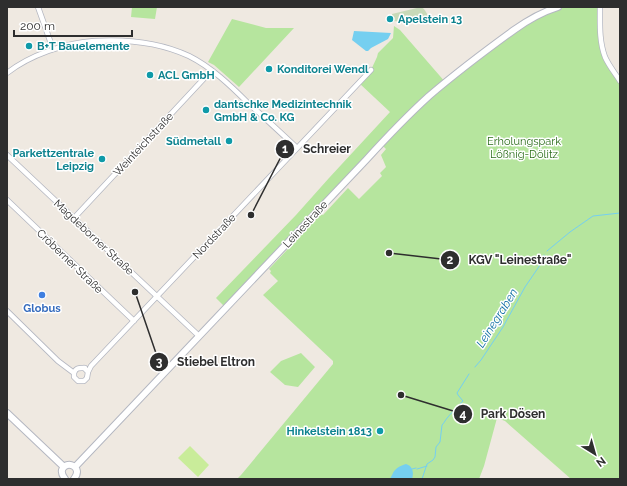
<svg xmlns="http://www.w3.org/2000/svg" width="627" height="486" viewBox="0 0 627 486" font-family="Raleway,sans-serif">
	<rect width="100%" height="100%" fill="#efe9e1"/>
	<path fill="#b6e59e" d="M132,7H157L155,19L131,17Z
		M566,7H597L599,40L614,72L620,76V479H571L505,421L497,418L484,466L479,479H237L241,475L333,364V361L263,295L278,281L270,273L271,271L269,269L321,214L323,215L348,188L359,199L382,176L380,173L386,167L381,155L386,149L383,146C393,136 403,125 413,115C438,91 467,69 495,47C517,31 539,13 566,7Z
		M232,19L266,28H294L239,87L214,65L208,62Z
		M394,26L400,30L446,83L428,97L226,308L216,298L296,215L329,178L390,112L359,83L371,70L377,57L378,53L393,38Z
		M301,353L315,367L298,387L285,385L270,372L281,361Z"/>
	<path fill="#c8d9b8" d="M421,7L424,9L433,23L392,21V14Z"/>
	<path fill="#c9ec9a" d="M190,446L209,465L198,477L178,458Z"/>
	<path fill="#75cff0" d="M354,31L391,33L388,39L371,48L368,51H366L352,40Z
		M406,464C413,466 414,473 412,479H390C391,477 392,475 393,473C395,468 402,465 406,464Z"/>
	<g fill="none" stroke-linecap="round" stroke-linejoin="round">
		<path stroke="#75cff0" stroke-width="1" d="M547,251L570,232L593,216L620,213
			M475,367L481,360L503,327L525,287L538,268L543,260L544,255
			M459,405L463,401L458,395L457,393L469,374
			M412,469L416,468
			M417,469L427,466
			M422,479L427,464L433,460L435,457L436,447L440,442L442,425C445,422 445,420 448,417C451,413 455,410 458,406"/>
		<defs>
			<path id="minor" d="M38,7L53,49
				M600,7C600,24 599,41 605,57C609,66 615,73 620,81
				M7,73C30,55 65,43 94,41C126,39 159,42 189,56C211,67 230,85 248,103C265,118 281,133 297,148
				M7,155L199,336
				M7,200L134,321
				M74,218L211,71
				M7,311L58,361L74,373V377L78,381H84L87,378L88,372L84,368
				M88,372L91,366L371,70
				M74,373C76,367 80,368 85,368"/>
			<path id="secondary" d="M7,413L64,467
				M75,467L366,160C386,138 407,116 429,96C456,73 485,51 514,30C528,20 542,12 558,7
				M65,479C63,476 61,474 62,470C66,459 84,467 74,479"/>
		</defs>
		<use href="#minor" stroke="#b4b7c1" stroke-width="6"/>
		<use href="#secondary" stroke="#b4b7c1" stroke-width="8"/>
		<use href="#minor" stroke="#fff" stroke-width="4.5"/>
		<use href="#secondary" stroke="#fff" stroke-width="6"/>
	</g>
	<g fill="#0f9aa8" stroke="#fff" stroke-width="1.5">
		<circle cx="390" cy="19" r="4"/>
		<circle cx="29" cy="46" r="4"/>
		<circle cx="269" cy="69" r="4"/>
		<circle cx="150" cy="75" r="4"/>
		<circle cx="206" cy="110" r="4"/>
		<circle cx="229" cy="141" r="4"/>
		<circle cx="102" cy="159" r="4"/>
		<circle cx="380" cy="431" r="4"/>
	</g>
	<circle fill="#3f7fe0" stroke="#fff" stroke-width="1.5" cx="42" cy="295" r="4"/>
	<g text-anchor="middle" stroke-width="3" stroke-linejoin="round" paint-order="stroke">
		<g font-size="11" font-weight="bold" fill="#0d838f" stroke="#fff" text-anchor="start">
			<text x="398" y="23">Apelstein 13</text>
			<text x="37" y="50">B+T Bauelemente</text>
			<text x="277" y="73">Konditorei Wendl</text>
			<text x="158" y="79">ACL GmbH</text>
			<text x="214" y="108">dantschke Medizintechnik<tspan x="214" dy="13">GmbH &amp; Co. KG</tspan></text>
			<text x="221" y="145" text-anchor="end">Südmetall</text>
			<text x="94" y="157" text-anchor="end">Parkettzentrale<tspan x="94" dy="13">Leipzig</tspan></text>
			<text x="372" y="435" text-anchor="end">Hinkelstein 1813</text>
		</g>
		<g font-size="11" fill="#2c6e1b" stroke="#fff">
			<text x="524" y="145">Erholungspark<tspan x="524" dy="13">Lößnig-Dölitz</tspan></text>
		</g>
		<g font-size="11" fill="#2e2e2e" stroke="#fff">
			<text transform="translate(143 144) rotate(-47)" y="4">Weinteichstraße</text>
			<text transform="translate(305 224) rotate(-47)" y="4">Leinestraße</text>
			<text transform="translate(214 236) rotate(-47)" y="4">Nordstraße</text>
			<text transform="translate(94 237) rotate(43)" y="4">Magdeborner Straße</text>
			<text transform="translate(70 261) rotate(44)" y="4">Cröberner Straße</text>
		</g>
		<g font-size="11" font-weight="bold" fill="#366cbe" stroke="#fff">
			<text x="42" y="312">Globus</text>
		</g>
		<g font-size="12" font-style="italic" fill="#0d6fa3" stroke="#fff">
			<text transform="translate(497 318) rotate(-58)" y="4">Leinegraben</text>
		</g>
	</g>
	<path fill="none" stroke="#2e2e2e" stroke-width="1.5" d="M251 215L285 149M389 253L450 260M135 292L159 362M401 395L463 414"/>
	<g fill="#2e2e2e" stroke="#fff" stroke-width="1.5">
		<circle cx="251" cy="215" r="4"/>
		<circle cx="389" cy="253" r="4"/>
		<circle cx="135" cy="292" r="4"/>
		<circle cx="401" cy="395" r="4"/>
		<circle cx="285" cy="149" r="10"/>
		<circle cx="450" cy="260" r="10"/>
		<circle cx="159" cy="362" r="10"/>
		<circle cx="463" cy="414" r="10"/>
	</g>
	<g font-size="12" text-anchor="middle" font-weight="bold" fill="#fff">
		<text x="285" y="153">1</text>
		<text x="450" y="264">2</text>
		<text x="159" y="366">3</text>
		<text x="463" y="418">4</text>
	</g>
	<g font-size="12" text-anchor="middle" font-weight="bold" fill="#2e2e2e" stroke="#fff" stroke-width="3" stroke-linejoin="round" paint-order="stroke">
		<text x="327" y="153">Schreier</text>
		<text x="520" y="264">KGV "Leinestraße"</text>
		<text x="216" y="366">Stiebel Eltron</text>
		<text x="513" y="418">Park Dösen</text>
	</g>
	<rect width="627" height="486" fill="none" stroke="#2e2e2e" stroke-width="16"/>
	<g transform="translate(595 454) rotate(143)" stroke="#ffffff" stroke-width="3" paint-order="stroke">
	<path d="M0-3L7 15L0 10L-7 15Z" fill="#2e2e2e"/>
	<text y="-6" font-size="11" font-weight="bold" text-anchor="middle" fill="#2e2e2e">N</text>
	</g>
	<path d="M14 30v6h118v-6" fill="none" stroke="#2e2e2e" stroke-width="2"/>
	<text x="20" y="30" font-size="12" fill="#2e2e2e" stroke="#ffffff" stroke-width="3" paint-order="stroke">200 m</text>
</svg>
